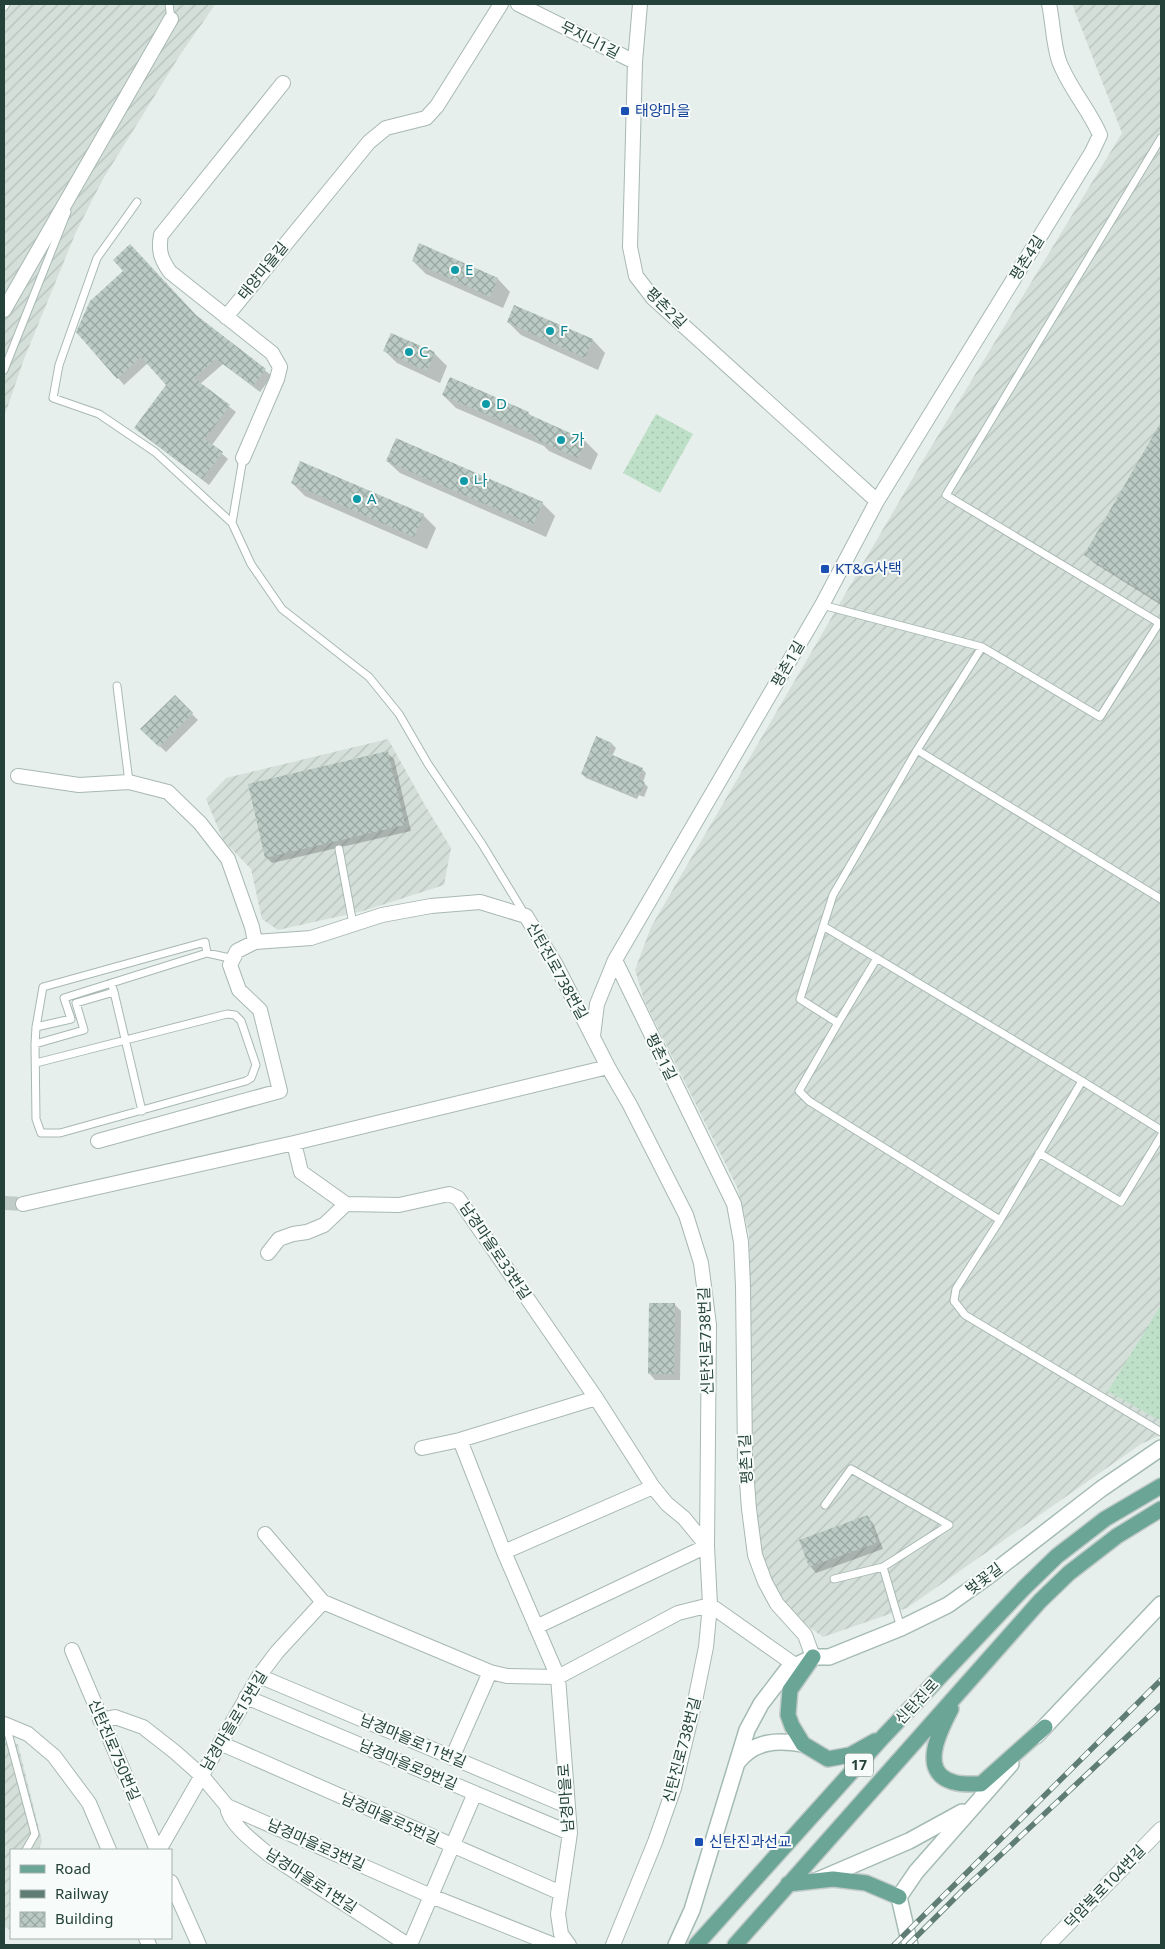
<svg xmlns="http://www.w3.org/2000/svg" width="1165" height="1949" viewBox="0 0 1165 1949" font-family="'Noto Sans','Noto Sans KR',sans-serif">
	<defs>
		<pattern id="industrial-furrows" width="10" height="10" patternUnits="userSpaceOnUse" patternTransform="scale(1.25)"><rect width="10" height="10" fill="#d4dfda"/><path d="M-1 1l2-2M0 10L10 0M9 11l2-2" fill="none" stroke="#b6c1bc"/></pattern>
		<pattern id="grass-dots" width="8" height="8" patternUnits="userSpaceOnUse" patternTransform="scale(1.25)"><rect width="8" height="8" fill="#bfe0c8"/><path d="M2 2h.1M6 6h.1" fill="none" stroke="#a4c1ad" stroke-width="1.8" stroke-linecap="round"/></pattern>
		<pattern id="building-cross-hatch" width="8" height="8" patternUnits="userSpaceOnUse" patternTransform="scale(1.25)"><rect width="8" height="8" fill="#bbcac4"/><path d="M0 0l8 8M0 8l8-8" fill="none" stroke="#98a6a0"/></pattern>
	</defs>
	<rect width="100%" height="100%" fill="#e6efeb"/>
	<path fill="url(#industrial-furrows)" d="M4,4H214V6L180,55L103,179L76,232L24,359L4,417Z
		M1072,4H1161V1435L1141,1444L907,1608L823,1637L801,1621L766,1580L752,1505L749,1234L737,1187L644,1000L635,970L651,927L928,452L1122,133Z
		M388,739L426,807L451,848L444,885L363,911L278,930L262,919L251,869L223,840L206,799L226,778Z
		M4,1742L18,1744L42,1841L39,1850H11V1930L4,1927Z"/>
	<path fill="url(#grass-dots)" d="M656,414L693,434L660,493L623,473Z
		M1161,1305V1419H1157L1108,1391Z"/>
	<path fill="#0003" d="M420,245L498,279L510,292L503,308L426,274L413,261Z
		M515,306L593,340L605,353L598,370L521,335L508,322Z
		M197,317L272,376L260,392L223,364L200,384L236,412L212,445L228,459L209,485L142,434L168,385L148,363L124,385L78,331Z
		M391,334L434,353L447,366L440,383L397,363L384,350Z
		M443,395L528,413L534,418L585,441L598,454L591,470L549,451L544,446L456,408Z
		M1161,424V605L1094,563L1086,555Z
		M387,461L542,503L555,516L546,537L400,473Z
		M292,483L423,515L436,528L427,549L305,496Z
		M175,697L198,720L166,752L142,729Z
		M597,738L612,744L616,748L612,756L642,769L646,773L643,782L648,787L644,797L639,795L637,799L586,778L582,774Z
		M387,753L394,759L411,831L272,863L266,857Z
		M675,1305L681,1311L680,1380H655L649,1373Z
		M867,1517L873,1523L883,1549L816,1573L810,1566Z"/>
	<path fill="url(#building-cross-hatch)" d="M419,243L498,278L490,297L412,261Z
		M130,244L196,315L266,369L253,386L216,359L194,378L230,405L205,439L223,452L202,479L134,428L166,385L141,357L117,379L76,332L90,301L123,271L113,260Z
		M514,305L593,339L585,358L507,322Z
		M391,333L435,352L427,371L383,351Z
		M450,377L529,412L528,414L586,440L578,458L535,439L536,436L442,395Z
		M1161,422V603L1084,555Z
		M396,438L543,502L533,525L386,461Z
		M300,461L424,514L414,537L291,483Z
		M175,695L193,713L159,747L140,729Z
		M596,736L612,743L608,753L643,768L638,779L645,782L640,794L635,792L633,796L581,774Z
		M388,751L405,825L265,858L248,784Z
		M649,1303H675L674,1374H648Z
		M868,1515L877,1543L809,1567L799,1540Z"/>
	<g fill="none" stroke-linecap="round" stroke-linejoin="round">
		<path stroke="#bfccc8" stroke-width="14" stroke-dasharray="14 7" stroke-linecap="butt" d="M4,1203L23,1204"/>
		<defs>
			<path id="lane" d="M169,4L171,19
				M4,7L6,4
				M137,202L97,258L59,365L53,398L99,414L155,452L232,523L251,564L282,609L369,677L399,714L428,764L482,844L524,913
				M4,370L67,212
				M232,523L243,458
				M822,605L982,647
				M1161,624L946,495L1161,138
				M117,686L129,782
				M917,750L1161,899
				M339,849L353,924
				M823,926L1082,1081
				M114,992L142,1111
				M838,1023L877,958
				M36,1027L71,1019L64,998L207,953L234,959
				M35,1044L84,1030L76,1003L114,992L111,983
				M36,1063L227,1014L235,1015L241,1021L256,1065L251,1078L246,1081L60,1133H41L36,1119L35,1044L36,1027L43,987L205,942L207,953
				M1161,1130L1082,1081L1000,1220L956,1289L954,1301L965,1315L1161,1432
				M1039,1153L1121,1202L1161,1136
				M1000,1220L809,1101L799,1091L838,1023L800,999L833,895L917,750L982,647L1100,717L1159,623
				M825,1505L851,1469L949,1525L883,1567L901,1628
				M834,1579L883,1567
				M6,1725L35,1834L26,1850"/>
			<path id="street" d="M518,4L635,62
				M640,4L635,62L630,247L636,276L653,298L877,501
				M4,310L171,19
				M226,317L369,142L386,128L426,118L437,106L501,4
				M243,458L277,379L280,367L272,353L170,272C161,259 158,251 161,235L283,83
				M18,776L79,785L129,782L168,792L200,823L228,859L252,927L255,942L311,938L382,915L431,906L480,902L526,916L556,965L608,1067L630,1105L686,1215L701,1263L709,1325L707,1546L710,1605L706,1647L695,1701L674,1788L655,1842L613,1945
				M593,1036L597,1004L615,960
				M98,1141L280,1091L260,1010L239,990L230,965L237,951L255,942
				M294,1143L301,1172L346,1204L399,1205L449,1194L458,1198L596,1398L653,1487L667,1504L684,1518L707,1546L536,1627
				M23,1204L294,1143L608,1067
				M268,1253L279,1239L293,1234L307,1232L324,1225L346,1204
				M460,1440L504,1552L558,1677L570,1833L558,1914L561,1934L569,1945
				M422,1448L460,1440L596,1398
				M265,1534L323,1602L490,1672L507,1676L558,1677L678,1613L710,1605L795,1665
				M504,1552L653,1487
				M72,1650L157,1850
				M813,1657L805,1635L777,1604L765,1582L755,1555L749,1509L745,1456L743,1286L741,1242L734,1204L615,960L822,605L877,501L1092,152L1100,135C1089,109 1069,88 1059,61C1053,43 1053,22 1049,4
				M259,1676L567,1806
				M246,1697L570,1833
				M100,1720L115,1717L143,1727L175,1752L202,1776L227,1806L431,1896L554,1945
				M4,1724L28,1734L54,1756L89,1803L109,1850
				M220,1743L561,1893
				M452,1758L490,1672
				M227,1806C228,1823 255,1843 268,1854L408,1945
				M159,1850L259,1676L277,1652L323,1602
				M171,1882L199,1945
				M146,1938L149,1945
				M410,1945L475,1793
				M1048,1945L1161,1829"/>
			<path id="secondary" d="M1036,1736L1161,1604
				M737,1763C754,1740 778,1740 803,1744
				M818,1880L909,1841L962,1812
				M676,1945L692,1910L747,1730L761,1704L787,1670L813,1657H829L901,1628L948,1605L986,1578L1101,1489L1161,1448
				M910,1945L899,1897L916,1872L1011,1764"/>
			<path id="primary" d="M813,1657L790,1690L788,1715L792,1726L803,1744L828,1759L850,1755L875,1741
				M951,1709C940,1730 918,1772 953,1782C962,1785 972,1784 981,1784L1045,1727
				M788,1884L833,1879L866,1883L899,1897
				M696,1945L883,1737L1024,1588L1057,1556L1105,1519L1161,1486
				M735,1945L1040,1601L1069,1573L1117,1536L1161,1509"/>
		</defs>
		<use href="#lane" stroke="#a8b8b2" stroke-width="9"/>
		<use href="#street" stroke="#a8b8b2" stroke-width="16"/>
		<use href="#secondary" stroke="#a4bbb3" stroke-width="18"/>
		<use href="#primary" stroke="#c2cac8" stroke-width="18"/>
		<use href="#lane" stroke="#fff" stroke-width="7"/>
		<use href="#street" stroke="#fff" stroke-width="14"/>
		<use href="#secondary" stroke="#fff" stroke-width="15"/>
		<use href="#primary" stroke="#6aa596" stroke-width="15"/>
		<defs>
			<path id="rail" d="M894,1945L1161,1680
				M908,1945L962,1891L1161,1705"/>
		</defs>
		<use href="#rail" stroke="#5f7d75" stroke-width="5.5"/>
		<use href="#rail" stroke="#f7fbf9" stroke-width="4" stroke-dasharray="11" stroke-linecap="butt"/>
	</g>
	<g fill="#1a4fb4" stroke="#f7fbf9" stroke-width="2">
		<rect x="620" y="106" width="10" height="10" rx="2.5"/>
		<rect x="820" y="564" width="10" height="10" rx="2.5"/>
		<rect x="694" y="1837" width="10" height="10" rx="2.5"/>
	</g>
	<g fill="#0f9aa8" stroke="#f7fbf9" stroke-width="2">
		<circle cx="455" cy="270" r="5"/>
		<circle cx="550" cy="331" r="5"/>
		<circle cx="409" cy="352" r="5"/>
		<circle cx="486" cy="404" r="5"/>
		<circle cx="561" cy="440" r="5"/>
		<circle cx="464" cy="481" r="5"/>
		<circle cx="357" cy="499" r="5"/>
	</g>
	<g text-anchor="middle" stroke-width="4" stroke-linejoin="round" paint-order="stroke">
		<rect fill="#f7fbf9" stroke="#637a73" stroke-width="1" x="845" y="1753.5" width="28" height="23" rx="4"/>
		<g font-size="14" font-weight="bold" fill="#24423a">
			<text x="859" y="1770">17</text>
		</g>
		<g font-size="15" fill="#24423a" stroke="#f7fbf9">
			<text transform="translate(590 40) rotate(27)" y="5">무지니1길</text>
			<text transform="translate(1027 258) rotate(-58)" y="5">평촌4길</text>
			<text transform="translate(263 271) rotate(-51)" y="5">태양마을길</text>
			<text transform="translate(666 308) rotate(45)" y="5">평촌2길</text>
			<text transform="translate(788 664) rotate(-60)" y="5">평촌1길</text>
			<text transform="translate(557 971) rotate(61)" y="5">신탄진로738번길</text>
			<text transform="translate(661 1057) rotate(64)" y="5">평촌1길</text>
			<text transform="translate(495 1251) rotate(56)" y="5">남경마을로33번길</text>
			<text transform="translate(706 1341) rotate(-92)" y="5">신탄진로738번길</text>
			<text transform="translate(746 1459) rotate(-93)" y="5">평촌1길</text>
			<text transform="translate(984 1579) rotate(-37)" y="5">벚꽃길</text>
			<text transform="translate(917 1702) rotate(-47)" y="5">신탄진로</text>
			<text transform="translate(234 1721) rotate(-59)" y="5">남경마을로15번길</text>
			<text transform="translate(413 1741) rotate(23)" y="5">남경마을로11번길</text>
			<text transform="translate(114 1750) rotate(67)" y="5">신탄진로750번길</text>
			<text transform="translate(682 1750) rotate(-75)" y="5">신탄진로738번길</text>
			<text transform="translate(408 1765) rotate(23)" y="5">남경마을로9번길</text>
			<text transform="translate(566 1798) rotate(-94)" y="5">남경마을로</text>
			<text transform="translate(390 1819) rotate(24)" y="5">남경마을로5번길</text>
			<text transform="translate(316 1845) rotate(24)" y="5">남경마을로3번길</text>
			<text transform="translate(311 1881) rotate(33)" y="5">남경마을로1번길</text>
			<text transform="translate(1105 1887) rotate(-46)" y="5">덕암북로104번길</text>
		</g>
		<g font-size="15" fill="#164399" stroke="#f7fbf9" text-anchor="start">
			<text x="635" y="116">태양마을</text>
			<text x="835" y="574">KT&amp;G사택</text>
			<text x="709" y="1847">신탄진과선교</text>
		</g>
		<g font-size="15" fill="#0d838f" stroke="#f7fbf9" text-anchor="start">
			<text x="465" y="275">E</text>
			<text x="560" y="336">F</text>
			<text x="419" y="357">C</text>
			<text x="496" y="409">D</text>
			<text x="571" y="445">가</text>
			<text x="474" y="486">나</text>
			<text x="367" y="504">A</text>
		</g>
	</g>
	<rect width="1165" height="1949" fill="none" stroke="#24423a" stroke-width="10"/>
	<rect x="10" y="1849" width="162" height="90" fill="#f7fbf9" stroke="#a3b1ad"/>
	<rect x="20" y="1865" width="25" height="8" fill="#6aa596" stroke="#a3b1ad"/>
	<text x="55" y="1874" font-size="15" fill="#24423a">Road</text>
	<rect x="20" y="1890" width="25" height="8" fill="#5f7d75" stroke="#a3b1ad"/>
	<text x="55" y="1899" font-size="15" fill="#24423a">Railway</text>
	<rect x="20" y="1912" width="25" height="15" fill="url(#building-cross-hatch)" stroke="#a3b1ad"/>
	<text x="55" y="1924" font-size="15" fill="#24423a">Building</text>
</svg>
